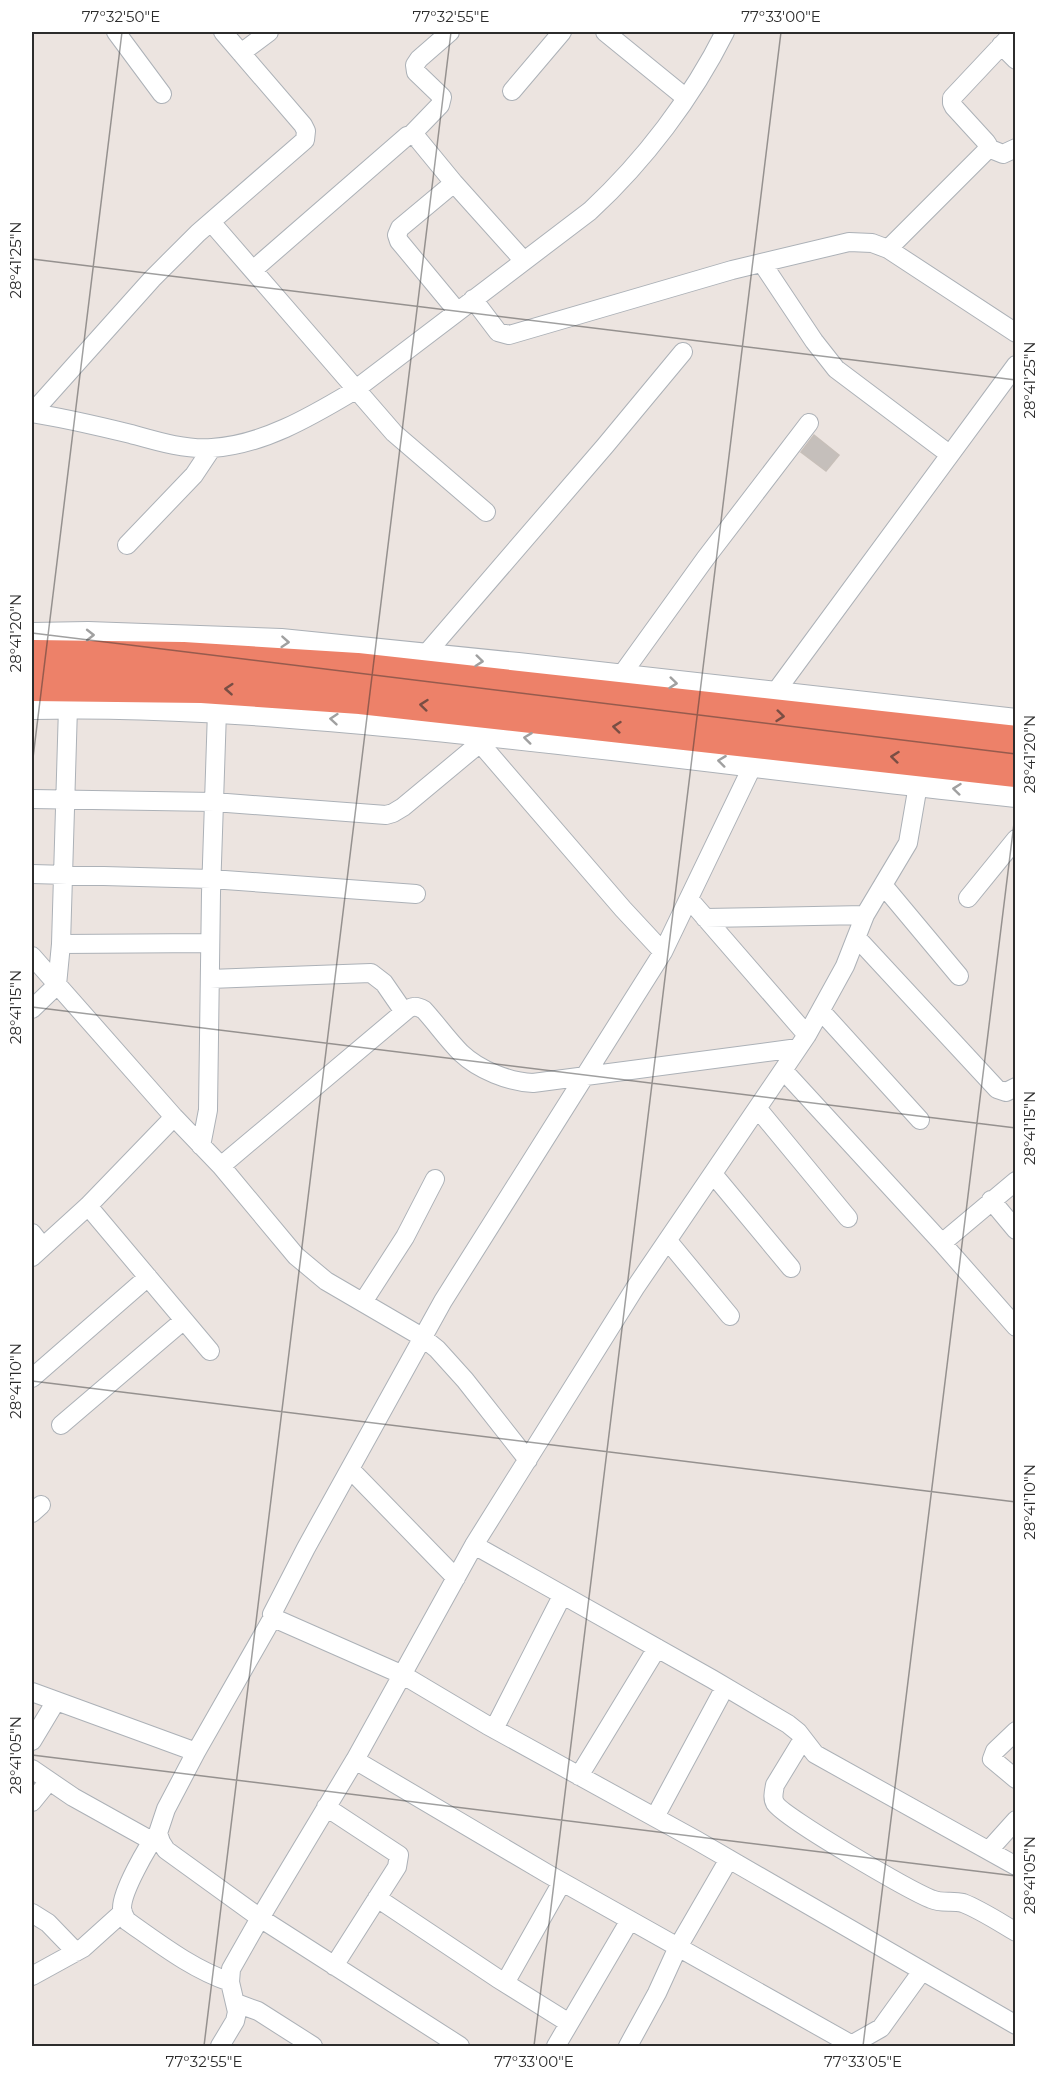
<svg xmlns="http://www.w3.org/2000/svg" width="1047" height="2078" viewBox="0 0 1047 2078" font-family="Montserrat,sans-serif">
	<rect width="100%" height="100%" fill="#ece4e0"/>
	<path fill="#c5bfbb" stroke="#c7bfb9" stroke-width="1.5" d="M814,435L839,455L826,471L801,452Z"/>
	<g fill="none" stroke-linecap="round" stroke-linejoin="round">
		<defs>
			<path id="street" d="M116,32L162,94
				M605,32L686,98
				M1001,45L1016,60
				M241,53L269,32
				M512,91L562,32
				M411,135L440,105L442,97L416,72L415,65L419,59L450,32
				M988,148L1003,154L1016,148
				M454,183L400,228L397,235L399,241L457,311
				M211,222L394,433L486,512
				M888,249L986,151L988,145L986,142L954,107L952,103V98L1014,32
				M762,263L814,341L836,369L949,454
				M253,270L407,136L411,135L417,138L454,183L524,261
				M473,299L498,332L509,335L732,270L849,242L872,243L888,249L1016,333
				M32,413C65,418 98,426 131,434C156,441 185,450 212,448C262,445 310,417 352,392L590,211C644,161 692,98 725,32
				M32,413L152,279L198,233L305,140L306,131L303,125L223,32
				M127,545L194,475L212,448
				M425,655L605,446L683,352
				M620,677L705,559L809,423
				M774,694L1016,365
				M473,735L623,909L663,952
				M753,765L663,952L443,1301L306,1548L272,1614L276,1619L403,1675L487,1725L696,1840L1016,2025
				M32,799L214,802L386,815L393,813L403,807L480,743
				M32,874L211,879L416,894
				M883,885L959,976
				M968,898L1016,839
				M689,899L807,1035
				M705,918L865,915
				M857,938L997,1089L1006,1092L1016,1087
				M61,944L210,943
				M32,956L174,1117L221,1166L296,1256L326,1281L422,1337L437,1349L465,1380L528,1460
				M210,979L371,973L384,983L404,1012
				M32,1009L57,985L61,944L68,707
				M821,1011L920,1120
				M784,1071L942,1243L1016,1327
				M758,1109L848,1218
				M201,1146L208,1110L211,893L217,711
				M221,1166L404,1012C411,1006 416,1005 424,1010C436,1023 447,1039 461,1053C479,1070 509,1082 533,1083L798,1048
				M713,1174L791,1268
				M991,1200L1016,1230
				M88,1206L210,1351
				M32,1233L43,1247
				M668,1241L730,1316
				M942,1243L1016,1181
				M32,1257L88,1206L174,1117
				M363,1302L405,1237L435,1179
				M32,1378L148,1277
				M61,1425L184,1320
				M350,1469L456,1578
				M32,1513L41,1505
				M474,1545L712,1679L788,1724L798,1732L815,1754L1016,1866
				M273,1617L196,1752L166,1809L158,1833L161,1842L166,1850L260,1918L460,2046
				M32,1692L196,1752
				M494,1729L562,1596
				M1016,1731L995,1751L992,1759L1016,1779
				M803,1739L775,1785C774,1791 772,1798 775,1803C782,1817 911,1891 931,1899C942,1904 952,1900 963,1903C981,1910 999,1922 1016,1932
				M32,1741L56,1701
				M355,1760L548,1874L854,2046
				M32,1769L73,1797L152,1841
				M579,1776L657,1648
				M32,1802L49,1781
				M326,1807L399,1855L397,1867L334,1966
				M655,1817L725,1687
				M158,1833C147,1847 122,1891 122,1908C122,1913 125,1917 127,1921C160,1944 192,1969 230,1982
				M989,1850L1016,1820
				M377,1898L497,1978L569,2023
				M32,1913L48,1923L76,1952
				M32,1976L83,1948L123,1912
				M505,1983L562,1882
				M236,2003L258,2011L313,2046
				M851,2045L881,2028L922,1971
				M220,2046L235,2021L237,2012L230,1982L231,1969L260,1918L355,1760L474,1545L635,1288L807,1035L845,966L865,915L908,843L918,785
				M556,2046L630,1920
				M628,2046L657,1993L678,1947L729,1859"/>
			<path id="secondary" d="M32,635L88,634L281,641L518,665L1016,721
				M32,707C149,704 267,713 384,724C595,743 805,773 1016,795"/>
			<path id="highway" d="M32,656L183,658L357,669L1016,742
				M32,685L202,687L360,698L1016,771"/>
		</defs>
		<use href="#street" stroke="#acb1b7" stroke-width="20"/>
		<use href="#secondary" stroke="#acb1b7" stroke-width="26"/>
		<use href="#highway" stroke="#c4c4c4" stroke-width="34"/>
		<use href="#street" stroke="#fff" stroke-width="18"/>
		<use href="#secondary" stroke="#fff" stroke-width="24"/>
		<use href="#highway" stroke="#ed8169" stroke-width="32"/>
	</g>
	<defs><path id="oneway-chevron" d="M-2-3.5L2.5 0L-2 3.5" fill="none" stroke-width="1.6" stroke-linecap="round" stroke-linejoin="round" transform="scale(1.5)"/></defs>
	<g stroke="#a0a0a0">
		<use href="#oneway-chevron" transform="translate(90 635)"/>
		<use href="#oneway-chevron" transform="translate(285 642) rotate(4)"/>
		<use href="#oneway-chevron" transform="translate(479 661) rotate(6)"/>
		<use href="#oneway-chevron" transform="translate(673 683) rotate(6)"/>
		<use href="#oneway-chevron" transform="translate(334 719) rotate(-175)"/>
		<use href="#oneway-chevron" transform="translate(528 738) rotate(-173)"/>
		<use href="#oneway-chevron" transform="translate(722 761) rotate(-173)"/>
		<use href="#oneway-chevron" transform="translate(957 789) rotate(-174)"/>
	</g>
	<g stroke="#794e44">
		<use href="#oneway-chevron" transform="translate(229 689) rotate(-176)"/>
		<use href="#oneway-chevron" transform="translate(424 705) rotate(-174)"/>
		<use href="#oneway-chevron" transform="translate(780 716) rotate(6)"/>
		<use href="#oneway-chevron" transform="translate(617 727) rotate(-174)"/>
		<use href="#oneway-chevron" transform="translate(895 757) rotate(-174)"/>
	</g>
	<path fill="none" stroke="#2c2c2c" stroke-width="1.5" stroke-opacity="0.45" d="M32,259L1016,380M32,633L1016,754M32,766L122,32M32,1007L1016,1128M32,1381L1016,1502M32,1755L1016,1876M204,2046L451,32M534,2046L781,32M863,2046L1016,807"/>
	<rect width="1047" height="2078" fill="none" stroke="#ffffff" stroke-width="66"/>
	<rect x="33" y="33" width="981" height="2012" fill="none" stroke="#2c2c2c" stroke-width="2"/>
	<g font-size="15" text-anchor="middle" fill="#2c2c2c">
		<text x="121" y="22">77°32'50"E</text>
		<text x="451" y="22">77°32'55"E</text>
		<text x="781" y="22">77°33'00"E</text>
		<text transform="translate(16 260) rotate(-90)" y="5">28°41'25"N</text>
		<text transform="translate(1030 380) rotate(-90)" y="5">28°41'25"N</text>
		<text transform="translate(16 633) rotate(-90)" y="5">28°41'20"N</text>
		<text transform="translate(1030 754) rotate(-90)" y="5">28°41'20"N</text>
		<text transform="translate(16 1007) rotate(-90)" y="5">28°41'15"N</text>
		<text transform="translate(1030 1128) rotate(-90)" y="5">28°41'15"N</text>
		<text transform="translate(16 1381) rotate(-90)" y="5">28°41'10"N</text>
		<text transform="translate(1030 1502) rotate(-90)" y="5">28°41'10"N</text>
		<text transform="translate(16 1755) rotate(-90)" y="5">28°41'05"N</text>
		<text transform="translate(1030 1875) rotate(-90)" y="5">28°41'05"N</text>
		<text x="204" y="2067">77°32'55"E</text>
		<text x="534" y="2067">77°33'00"E</text>
		<text x="863" y="2067">77°33'05"E</text>
	</g>
</svg>
